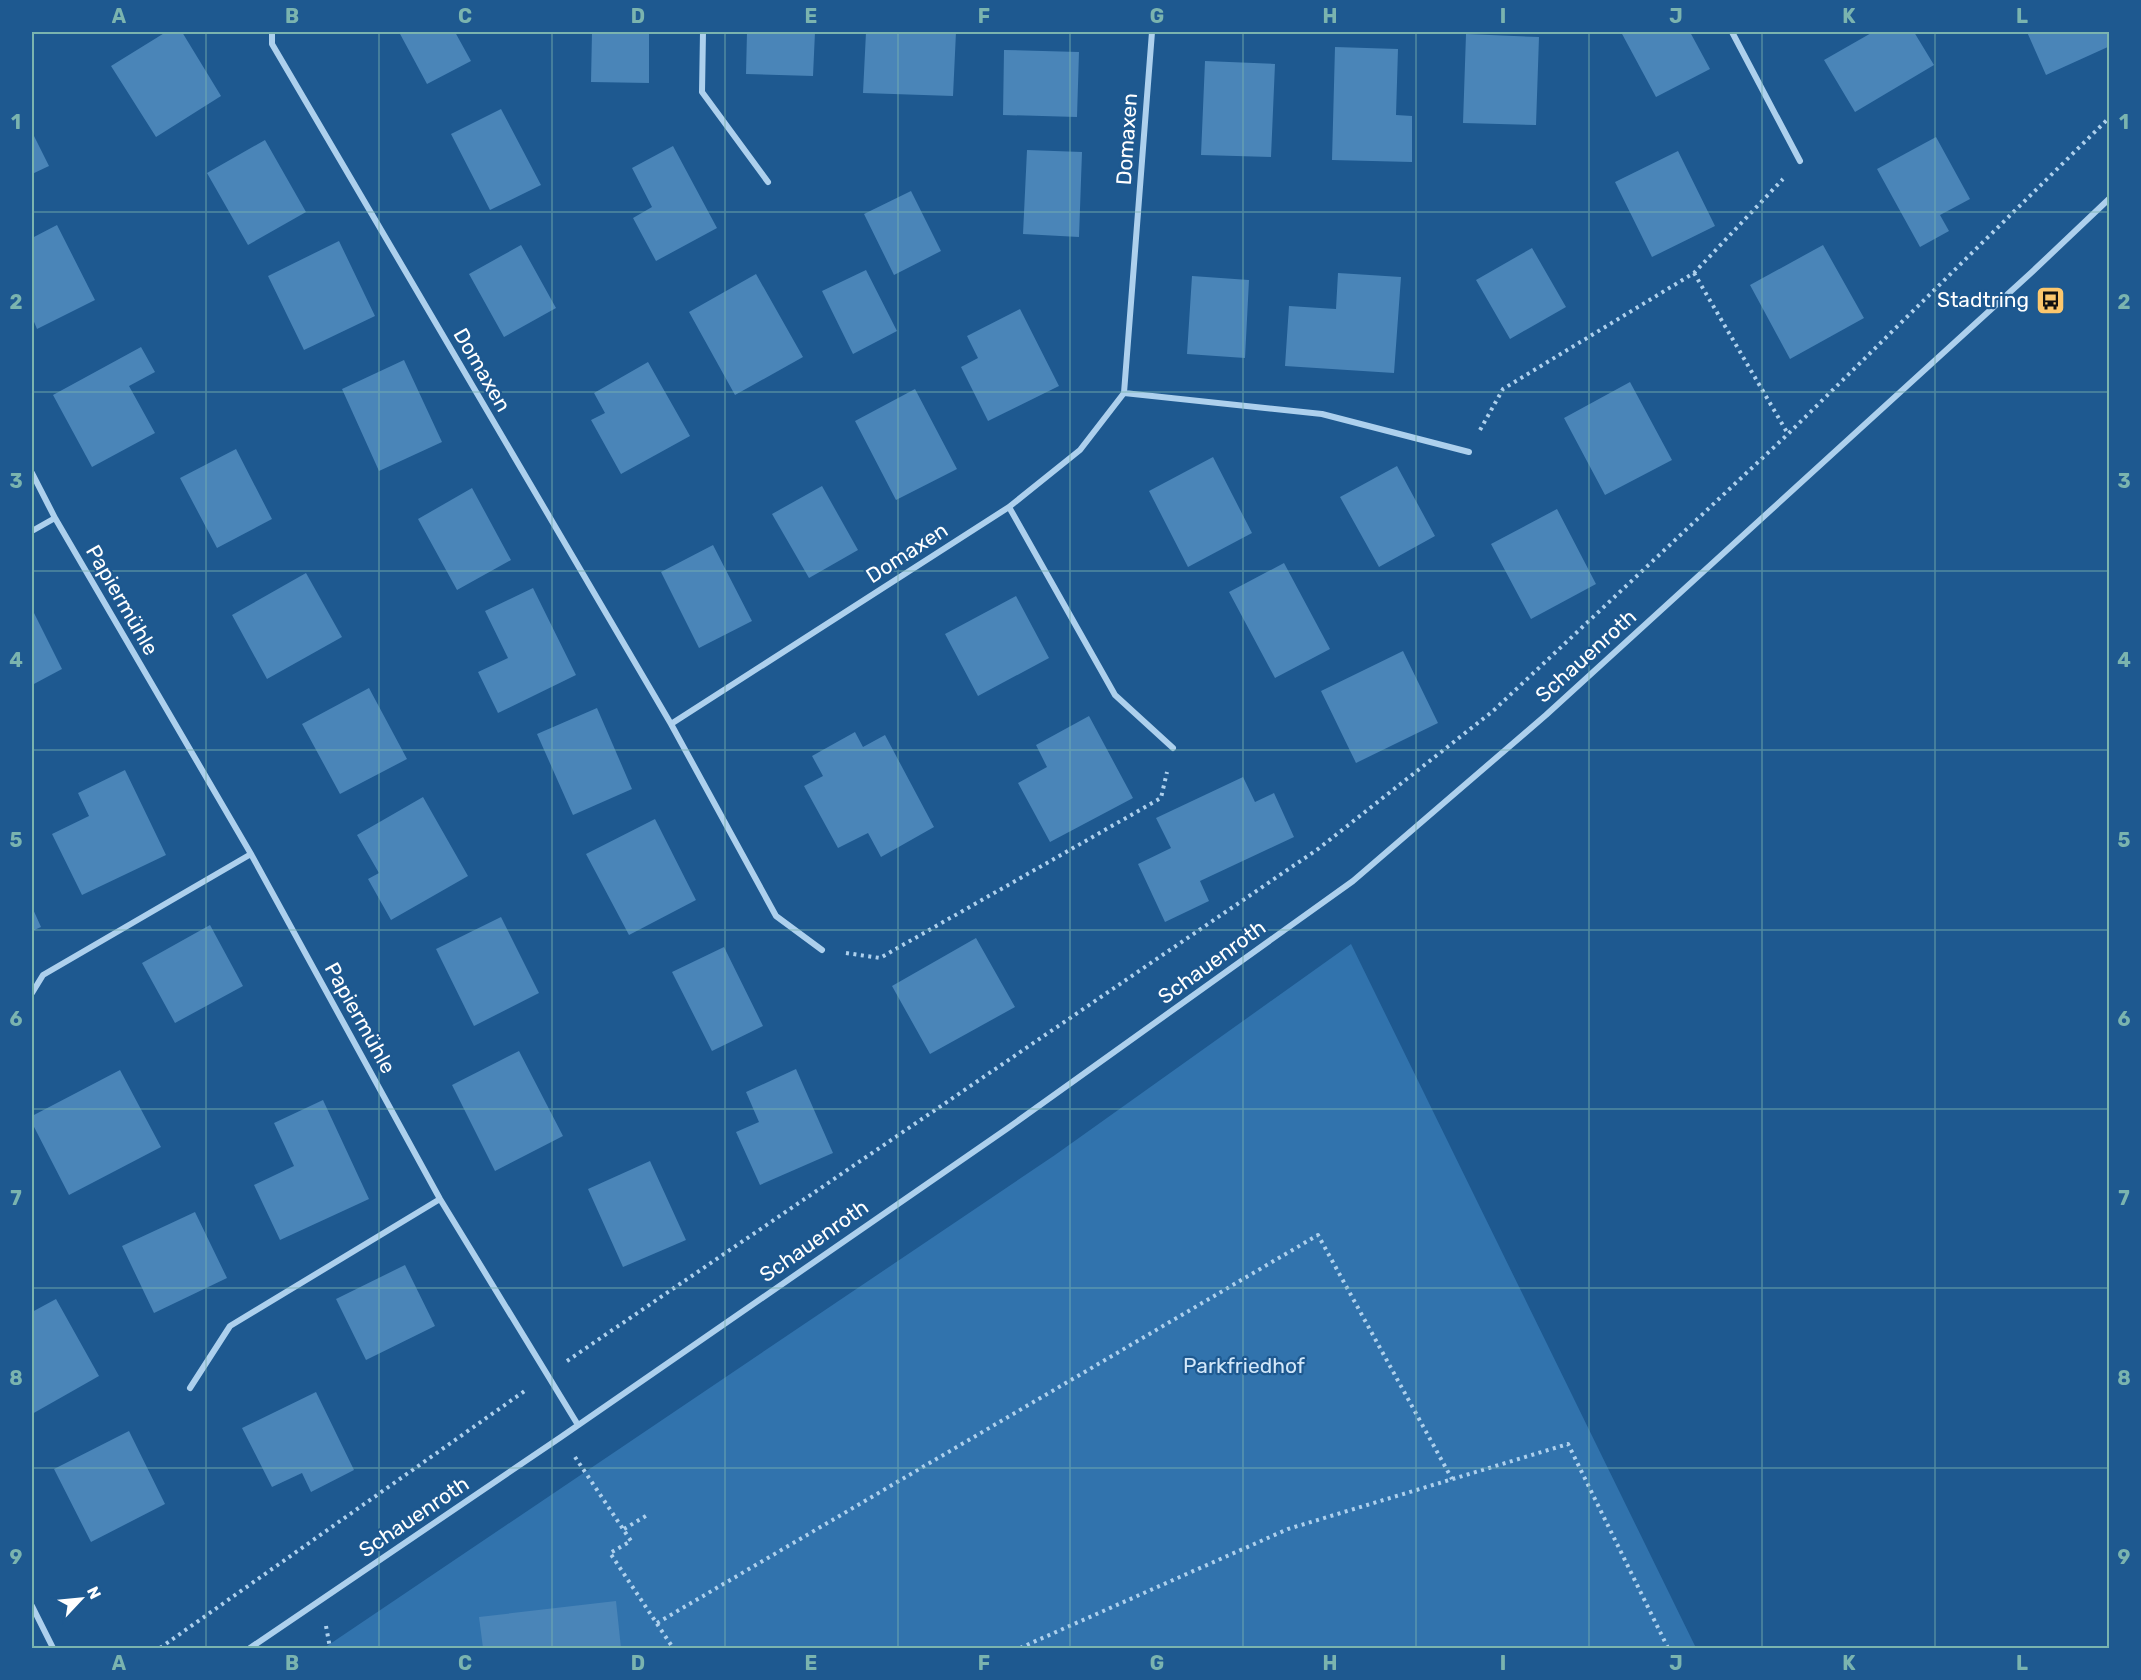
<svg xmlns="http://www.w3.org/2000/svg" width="2141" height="1680" viewBox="0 0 2141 1680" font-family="Rubik,sans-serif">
	<rect width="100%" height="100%" fill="#1e5990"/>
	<path fill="#3173ad" d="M1351,944L1696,1648H324L1055,1155Z"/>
	<path fill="#4a85b8" d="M166,32H182L221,96L156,137L111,66Z
		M399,32H455L471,61L427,84Z
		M592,32H649V83L591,82Z
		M747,32H815L813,76L746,74Z
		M866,32H956L953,96L863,93Z
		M1621,32H1690L1710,69L1656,97Z
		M1873,32H1914L1934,65L1855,112L1824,60Z
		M2027,32H2110V46L2046,75Z
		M1466,34L1539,37L1536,125L1463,123Z
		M1335,47L1398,49L1396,115L1412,116V162L1332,160Z
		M1004,50L1079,52L1077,117L1003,115Z
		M1205,61L1275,64L1271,157L1201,155Z
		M501,109L541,185L490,210L451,134Z
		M32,132L49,166L32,174Z
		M1936,137L1970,199L1940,215L1949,231L1920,247L1877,169Z
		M265,140L306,212L248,245L207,173Z
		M673,146L717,228L656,261L633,218L652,207L632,168Z
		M1027,150L1082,152L1079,237L1023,234Z
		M1678,151L1715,226L1652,257L1615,182Z
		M911,191L941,251L894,275L864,214Z
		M57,225L95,300L37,329L32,317V238Z
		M339,241L375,316L304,350L268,276Z
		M521,245L556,308L504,337L469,274Z
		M1823,245L1864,318L1790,359L1750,285Z
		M1532,248L1566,307L1510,339L1476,280Z
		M866,270L897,331L853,354L822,291Z
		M1338,273L1401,277L1394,373L1285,366L1289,306L1336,309Z
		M756,274L803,357L735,395L689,312Z
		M1192,276L1249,280L1245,358L1187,354Z
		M1020,309L1059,386L988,421L961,367L978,358L967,336Z
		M141,347L155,372L129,386L155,433L92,467L53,395Z
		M404,360L442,442L379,471L342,389Z
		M648,362L690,436L621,474L591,420L605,413L594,393Z
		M1630,382L1672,460L1605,495L1564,418Z
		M915,389L957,469L896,500L855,421Z
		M236,449L272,519L217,548L180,478Z
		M1213,457L1252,533L1188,567L1149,491Z
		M1397,466L1435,536L1379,567L1340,497Z
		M822,486L858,550L809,578L772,514Z
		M472,488L511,560L457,590L418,519Z
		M1557,509L1596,584L1531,619L1491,544Z
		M713,545L752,621L699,648L661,572Z
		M1284,563L1330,649L1275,678L1229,592Z
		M306,573L342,637L267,679L232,615Z
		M533,588L576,675L498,713L478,672L508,658L485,611Z
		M1016,596L1049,658L978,696L945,634Z
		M32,609L62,669L32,685Z
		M1403,651L1438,723L1356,763L1321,691Z
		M369,688L407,759L340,794L302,724Z
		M597,708L632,789L573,815L537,734Z
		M1089,716L1133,798L1050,842L1018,783L1047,767L1036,745Z
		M855,732L863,747L885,735L934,827L881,857L868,833L838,848L804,786L823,776L812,756Z
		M125,770L166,855L82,895L52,834L89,816L78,793Z
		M1243,777L1255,802L1274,793L1294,837L1200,881L1209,901L1165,922L1138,864L1171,848L1156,818Z
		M423,797L468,876L391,920L368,879L379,873L357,835Z
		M655,819L696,900L629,935L586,854Z
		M32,907L41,927L32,931Z
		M501,917L539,993L474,1026L436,949Z
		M210,925L243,986L175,1023L142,963Z
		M976,938L1015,1007L930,1054L892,986Z
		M724,947L763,1026L712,1051L672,972Z
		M519,1051L563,1136L495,1171L452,1085Z
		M796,1069L833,1153L760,1185L736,1132L759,1122L746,1092Z
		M120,1070L161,1147L69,1195L32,1123V1116Z
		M323,1100L369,1199L280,1240L254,1185L294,1166L274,1123Z
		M650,1161L686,1240L623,1267L588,1189Z
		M195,1212L227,1278L154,1313L122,1246Z
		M405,1265L435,1326L366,1360L336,1299Z
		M56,1299L99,1376L32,1414V1312Z
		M316,1392L354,1470L311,1492L302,1473L272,1487L242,1428Z
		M129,1431L165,1504L91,1542L54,1469Z
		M616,1601L621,1648H483L479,1617Z"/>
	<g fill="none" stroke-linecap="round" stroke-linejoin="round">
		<path stroke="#add0ed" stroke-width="4" stroke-dasharray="3 4.5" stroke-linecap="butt" d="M1694,273L1788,434
			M1480,430L1503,389L1694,273L1783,179
			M846,953L880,958L1161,798L1167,772
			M567,1361L1318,849L1493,711L1788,434L2110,117
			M575,1457L631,1541L610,1553L673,1648
			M624,1529L649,1514
			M657,1623L1318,1235L1452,1479
			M326,1626L330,1648
			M160,1648L526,1390
			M1020,1648L1288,1529L1568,1444L1668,1648"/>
		<path stroke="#add0ed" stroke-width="6" d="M272,32V44L671,724L1009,507L1080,450L1124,393L1152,32
			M703,32L702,92L768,182
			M1732,32L1800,161
			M1124,393L1322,414L1469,452
			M32,473L55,518L251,854L440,1199L578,1425
			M1009,507L1115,695L1173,748
			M32,531L55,518
			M671,724L776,916L822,950
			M32,993L43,975L251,854
			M190,1388L230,1326L440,1199
			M32,1606L53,1648
			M250,1648L561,1437L1008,1128L1353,881L1546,715L2032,272L2110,198"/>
	</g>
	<path fill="none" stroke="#7bb4af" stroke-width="1.5" stroke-opacity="0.55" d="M206,32V1648M379,32V1648M552,32V1648M725,32V1648M898,32V1648M1070,32V1648M1243,32V1648M1416,32V1648M1589,32V1648M1762,32V1648M1935,32V1648M32,212H2110M32,392H2110M32,571H2110M32,750H2110M32,930H2110M32,1109H2110M32,1288H2110M32,1468H2110"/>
	<defs>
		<symbol id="bus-square" viewBox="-11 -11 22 22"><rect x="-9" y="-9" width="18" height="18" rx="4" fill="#fcc76d" stroke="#1e5990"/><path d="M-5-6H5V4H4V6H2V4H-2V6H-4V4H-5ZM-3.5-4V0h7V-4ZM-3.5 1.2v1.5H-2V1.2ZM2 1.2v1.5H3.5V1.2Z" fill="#111"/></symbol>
	</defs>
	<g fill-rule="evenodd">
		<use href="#bus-square" x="2034" y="284" width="33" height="33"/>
	</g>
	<g text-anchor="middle" stroke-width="4.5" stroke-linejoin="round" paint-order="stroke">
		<g font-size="21" fill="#fff" stroke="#1e5990">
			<text transform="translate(1127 139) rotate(-86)" y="7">Domaxen</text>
			<text transform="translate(482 370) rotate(60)" y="7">Domaxen</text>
			<text transform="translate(907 553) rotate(-33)" y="7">Domaxen</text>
			<text transform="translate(122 600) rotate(60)" y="7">Papiermühle</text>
			<text transform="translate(1586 656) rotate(-42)" y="7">Schauenroth</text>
			<text transform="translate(1212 962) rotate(-36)" y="7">Schauenroth</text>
			<text transform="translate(360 1018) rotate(61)" y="7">Papiermühle</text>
			<text transform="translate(814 1241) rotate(-35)" y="7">Schauenroth</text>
			<text transform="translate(414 1517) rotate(-34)" y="7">Schauenroth</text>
		</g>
		<g font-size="21" fill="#fff" stroke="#1e5990" text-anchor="end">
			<text x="2029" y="307">Stadtring</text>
		</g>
		<g font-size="21" fill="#d3e8fa" stroke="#1e5990">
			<text x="1244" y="1373">Parkfriedhof</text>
		</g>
	</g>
	<rect width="2141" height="1680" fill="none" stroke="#1e5990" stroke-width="66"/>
	<g transform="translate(81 1599) rotate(64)" stroke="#1e5990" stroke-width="4.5" paint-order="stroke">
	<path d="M0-4.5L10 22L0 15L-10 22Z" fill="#ffffff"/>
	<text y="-9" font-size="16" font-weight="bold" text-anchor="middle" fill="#ffffff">N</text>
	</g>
	<rect x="33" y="33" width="2075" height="1614" fill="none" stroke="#7bb4af" stroke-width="2"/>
	<g font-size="20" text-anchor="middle" font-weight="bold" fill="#7bb4af">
		<text x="119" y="23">A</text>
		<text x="292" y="23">B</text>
		<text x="465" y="23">C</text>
		<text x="638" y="23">D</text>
		<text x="811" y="23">E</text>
		<text x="984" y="23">F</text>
		<text x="1157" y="23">G</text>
		<text x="1330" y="23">H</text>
		<text x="1503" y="23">I</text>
		<text x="1676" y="23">J</text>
		<text x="1849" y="23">K</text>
		<text x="2022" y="23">L</text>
		<text x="16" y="129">1</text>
		<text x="2124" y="129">1</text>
		<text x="16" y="309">2</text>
		<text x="2124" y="309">2</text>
		<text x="16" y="488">3</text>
		<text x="2124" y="488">3</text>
		<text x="16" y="667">4</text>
		<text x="2124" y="667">4</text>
		<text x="16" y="847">5</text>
		<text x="2124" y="847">5</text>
		<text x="16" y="1026">6</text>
		<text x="2124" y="1026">6</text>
		<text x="16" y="1205">7</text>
		<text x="2124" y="1205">7</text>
		<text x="16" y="1385">8</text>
		<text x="2124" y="1385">8</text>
		<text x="16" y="1564">9</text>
		<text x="2124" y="1564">9</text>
		<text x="119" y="1670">A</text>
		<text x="292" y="1670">B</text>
		<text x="465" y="1670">C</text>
		<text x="638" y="1670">D</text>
		<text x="811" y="1670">E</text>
		<text x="984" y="1670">F</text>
		<text x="1157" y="1670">G</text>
		<text x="1330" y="1670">H</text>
		<text x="1503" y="1670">I</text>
		<text x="1676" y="1670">J</text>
		<text x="1849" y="1670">K</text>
		<text x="2022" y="1670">L</text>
	</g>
</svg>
